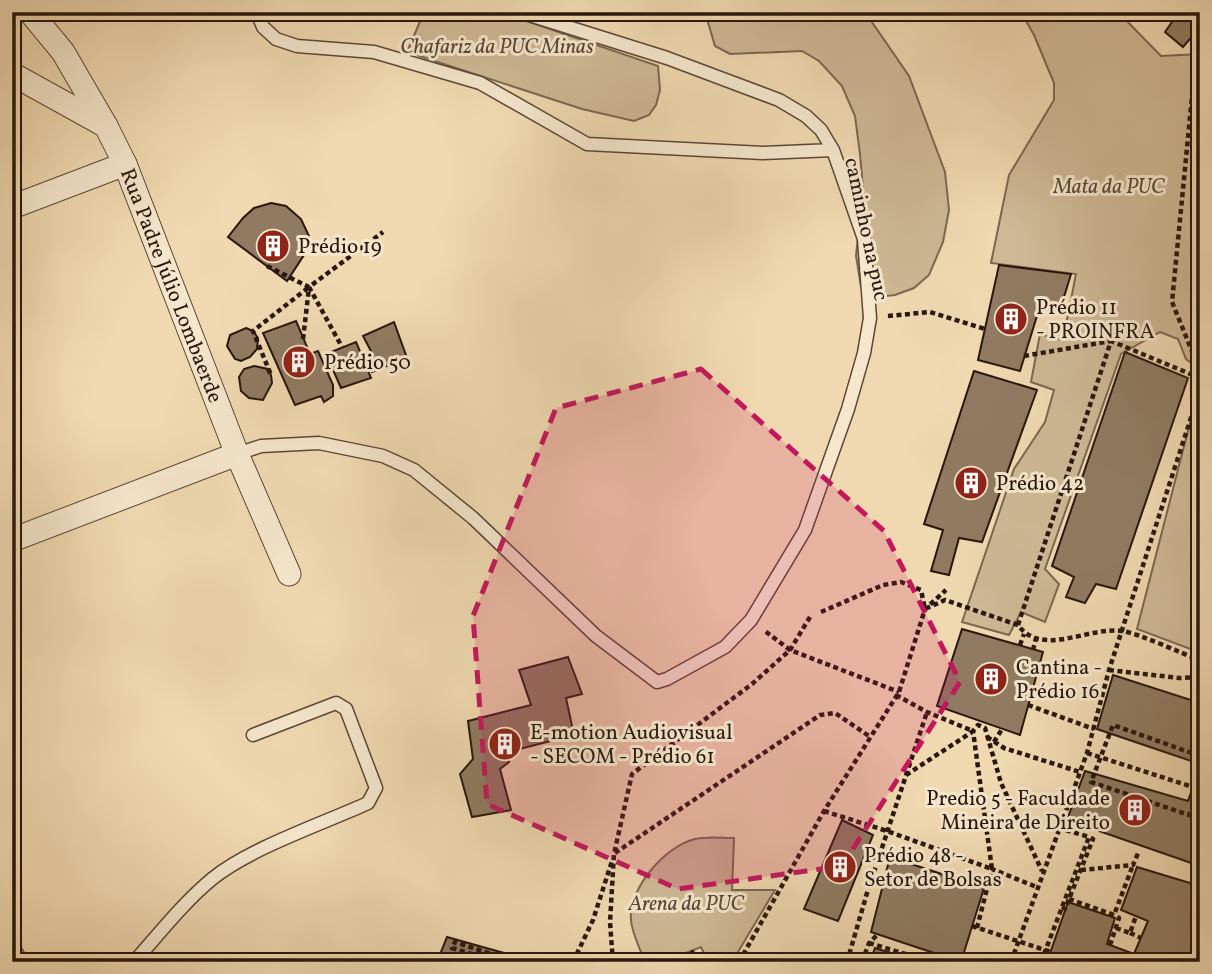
<svg xmlns="http://www.w3.org/2000/svg" width="1212" height="974" viewBox="0 0 1212 974" font-family="Vollkorn,serif">
	<rect width="100%" height="100%" fill="#f0d9b1"/>
	<filter id="stains"><feTurbulence type="fractalNoise" baseFrequency=".00286" numOctaves="4"/><feColorMatrix values="0 0 0 0 .2 0 0 0 0 .09 0 0 0 0 .02 0 0 0 .5 -.17"/></filter>
	<radialGradient id="worn" r=".72"><stop offset=".6" stop-color="#630" stop-opacity="0"/><stop offset="1" stop-color="#630" stop-opacity=".3"/></radialGradient>
	<path fill="#ceb895" stroke="#7b6751" stroke-width="2" d="M424,12H500L658,66L660,90L656,105L649,115L634,121L582,109L407,52Z
		M705,12H865L909,76L945,172L949,210L943,242L929,275L914,288L895,295L877,297L861,287L856,256L863,187L860,154L855,116L842,86L819,61L802,51L730,54L715,46Z
		M1021,12H1118L1161,56L1200,54V369L1186,359L1178,339L1160,332L1121,354L1045,569L1059,584L1045,622L1021,612L1009,635L962,622L1014,469L1045,422L1054,390L1031,382L1040,334L1061,340L1066,325L1076,274L991,263L1009,175L1054,100V83L1034,35Z
		M1200,384V629L1193,650L1137,629Z
		M734,838L732,890H775L732,962H708L701,947L663,962H645C640,949 632,933 631,920C628,889 665,846 695,839C707,836 722,838 734,838Z"/>
	<path fill="#907b62" stroke="#28160d" stroke-width="2" d="M1179,12H1195L1200,15V27L1183,47L1165,32Z
		M271,203L286,206L301,219L309,236L304,255L287,281L228,237L243,218L254,208Z
		M999,265L1071,274L1060,310L1040,306L1020,371L978,360Z
		M296,321L310,354L318,351L333,385V396L324,402L321,396L295,405L263,333Z
		M394,322L407,358L372,372L366,356L372,353L363,336Z
		M246,328L253,331L258,338L257,349L250,357L241,361L235,359L227,346L230,335Z
		M356,342L371,378L341,388L326,354Z
		M1125,352L1188,378L1116,589L1096,584L1085,603L1066,597L1074,577L1052,566Z
		M254,366L268,369L271,375L272,383L263,400L249,398L241,391L239,377L244,369Z
		M974,371L1037,390L982,542L959,538L949,575L931,571L943,530L924,524Z
		M962,629L1043,652L1020,735L937,706Z
		M568,657L582,694L566,698L574,735L504,753L509,762L500,769L511,810L472,817L460,774L473,759L468,721L531,705L519,670Z
		M1113,675L1200,703V764L1097,729Z
		M1200,767V866L1067,820L1085,771L1188,801Z
		M842,820L873,835L838,921L804,909Z
		M890,857L984,888L961,962L871,932Z
		M1137,867L1200,886V940L1192,962H1047L1068,902L1115,918L1107,944L1134,954L1148,921L1121,910Z
		M447,937L504,953L501,962H437Z
		M875,948L920,962H870Z"/>
	<g fill="none" stroke-linecap="round" stroke-linejoin="round">
		<defs>
			<path id="lane" d="M257,12L263,27L276,39L297,46L374,52L480,83L587,144L763,153L833,150
				M237,454L261,446L319,443L383,456L414,470L473,518L596,636L657,682L667,679L725,647L751,620L805,530L848,409L864,353L870,318L864,239L833,150L821,130L806,116L779,100L667,58L520,12
				M12,945L22,962
				M134,962C159,934 183,903 212,879C250,848 322,824 368,803L376,788L346,709L336,703L253,735"/>
			<g id="street">
				<path id="s1" d="M30,12L63,52L106,126L125,164L237,454L289,574"/>
				<path d="M12,74L106,126"/>
				<path d="M12,207L125,164"/>
				<path d="M12,540L237,454"/>
			</g>
		</defs>
		<use href="#lane" stroke="#5a4736" stroke-width="15"/>
		<use href="#street" stroke="#5a4736" stroke-width="25"/>
		<path stroke="#28160d" stroke-width="4.5" stroke-dasharray="5 3.5" stroke-linecap="butt" d="M1196,13L1197,12
			M1200,67L1194,76L1172,302L1200,371
			M267,266L309,287L383,232
			M309,287L342,347
			M888,316L930,312L985,329
			M303,339L309,288
			M1024,356L1111,341
			M268,369L271,375L253,331L309,287
			M821,612L883,585L901,582L921,590L925,609L945,600L1018,625C1042,658 1089,626 1122,631C1141,634 1180,653 1200,660
			M810,617L790,650L899,692
			M1018,625L1111,341L1200,378
			M1020,645L1024,634
			M1033,650L1036,638
			M1109,670L1179,678L1200,677
			M896,695L927,712L973,731
			M1028,705L1094,729
			M987,737L1004,748L1080,772
			M994,742L1002,729
			M1087,753L1199,789
			M1200,756L1113,725L1091,782L1189,815L1200,788
			M906,775L972,732
			M824,811L887,831L992,869L973,731L978,725L985,728L1001,783L1042,871
			M615,853L820,715L835,713L869,736
			M864,855L878,859
			M1081,870L1133,865L1139,851
			M1069,899L1114,915L1133,865
			M1062,907L1065,909L1093,839L1089,837
			M972,926L1051,952
			M977,928L992,869L1039,888
			M1116,928L1130,933L1136,916
			M1130,933L1141,938
			M869,943L932,962
			M1110,945L1119,918L1114,915
			M450,962L446,960L449,955L473,962
			M497,962L452,948L455,942L515,962
			M573,962L593,920L612,861
			M613,962L610,922L614,854L632,774L752,684L790,650L765,631
			M686,962L694,950
			M739,962L824,811L899,692L925,609L946,590
			M847,962L867,893L927,712
			M862,962L869,943L878,934
			M1011,962L1087,753L1109,670L1200,390
			M1041,962L1089,837L1059,828"/>
		<use href="#lane" stroke="#f5e6cc" stroke-width="12"/>
		<use href="#street" stroke="#f5e6cc" stroke-width="23"/>
	</g>
	<path fill="#c2185b" fill-opacity="0.2" stroke="#c2185b" stroke-width="5" stroke-dasharray="14 9" stroke-linejoin="round" d="M701,369L884,531L960,682L842,866L678,889L487,804L473,616L556,408Z"/>
	<defs>
		<symbol id="building-disc" viewBox="-11 -11 22 22"><circle r="9.5" fill="#8f2418" stroke="#f5e6cc"/><path d="M-4-6H4V6H1V3H-1V6H-4ZM-2.5-4.3h1.7v1.8h-1.7ZM.8-4.3h1.7v1.8H.8ZM-2.5-1h1.7V.8h-1.7ZM.8-1h1.7V.8H.8Z" fill="#fff"/></symbol>
	</defs>
	<g fill-rule="evenodd">
		<use href="#building-disc" x="254" y="227" width="38" height="38"/>
		<use href="#building-disc" x="992" y="300" width="38" height="38"/>
		<use href="#building-disc" x="280" y="343" width="38" height="38"/>
		<use href="#building-disc" x="952" y="464" width="38" height="38"/>
		<use href="#building-disc" x="972" y="660" width="38" height="38"/>
		<use href="#building-disc" x="486" y="725" width="38" height="38"/>
		<use href="#building-disc" x="1116" y="791" width="38" height="38"/>
		<use href="#building-disc" x="821" y="848" width="38" height="38"/>
	</g>
	<g text-anchor="middle" stroke-width="6" stroke-linejoin="round" paint-order="stroke">
		<g font-size="21" font-style="italic" fill="#5a4736" stroke="#f5e6cc">
			<text x="497" y="53">Chafariz da PUC Minas</text>
			<text x="1109" y="193">Mata da PUC</text>
			<text x="686" y="910">Arena da PUC</text>
		</g>
		<g font-size="21" fill="#28160d" stroke="#f5e6cc">
			<text transform="translate(867 229) rotate(78)" y="7">caminho na puc</text>
			<text dy="7" stroke="none"><textPath href="#s1" startOffset="310">Rua Padre Júlio Lombaerde</textPath></text>
		</g>
		<g font-size="21" fill="#28160d" stroke="#f5e6cc" text-anchor="start">
			<text x="298" y="253">Prédio 19</text>
			<text x="1036" y="314">Prédio 11<tspan x="1036" dy="24">- PROINFRA</tspan></text>
			<text x="324" y="369">Prédio 50</text>
			<text x="996" y="490">Prédio 42</text>
			<text x="1016" y="674">Cantina -<tspan x="1016" dy="24">Prédio 16</tspan></text>
			<text x="530" y="739">E-motion Audiovisual<tspan x="530" dy="24">- SECOM - Prédio 61</tspan></text>
			<text x="1110" y="805" text-anchor="end">Predio 5 - Faculdade<tspan x="1110" dy="24">Mineira de Direito</tspan></text>
			<text x="864" y="862">Prédio 48 -<tspan x="864" dy="24">Setor de Bolsas</tspan></text>
		</g>
	</g>
	<rect width="1212" height="974" fill="none" stroke="#f0d9b1" stroke-width="42"/>
	<rect x="14" y="14" width="1184" height="946" fill="none" stroke="#28160d" stroke-width="3.5"/>
	<rect x="21" y="21" width="1170" height="932" fill="none" stroke="#28160d" stroke-width="2"/>
	<rect width="100%" height="100%" filter="url(#stains)"/>
	<rect width="100%" height="100%" fill="url(#worn)"/>
</svg>
